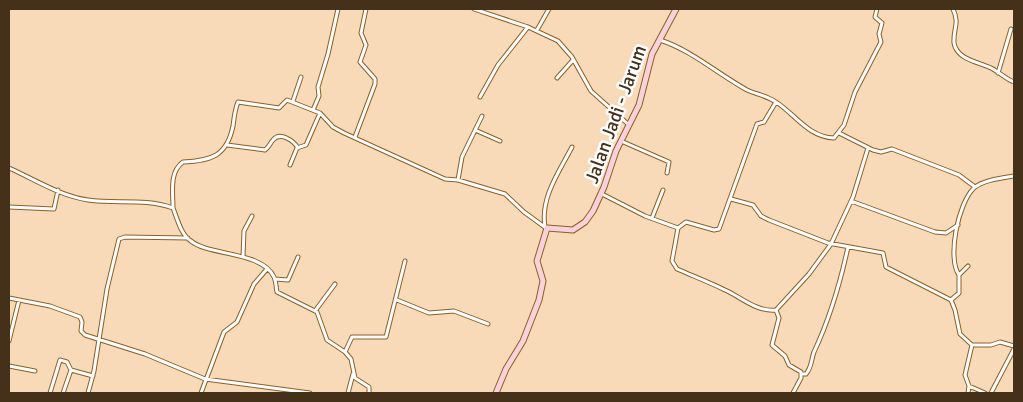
<svg xmlns="http://www.w3.org/2000/svg" width="1023" height="402" viewBox="0 0 1023 402" font-family="Signika,sans-serif">
	<rect width="100%" height="100%" fill="#f9dab8"/>
	<g fill="none" stroke-linecap="round" stroke-linejoin="round">
		<defs>
			<path id="street" d="M474,9L528,27L558,41L572,57L591,91L629,125
				M953,9C960,24 953,28 954,43C957,60 979,62 991,68C999,72 1006,79 1014,82
				M537,30L549,9
				M660,40C691,50 718,74 747,90C756,94 767,96 776,102C795,114 808,137 834,138L844,125L855,92L881,42L879,34L882,23L875,17L877,9
				M998,73L1011,29
				M557,78L573,60
				M480,97L498,65L528,27
				M293,101L301,77
				M313,110L319,96L318,87L328,54L338,9
				M475,130L500,141
				M839,133L873,150L881,152L892,149L959,175L975,187
				M355,137L375,84V79L360,62L366,45L361,33L366,9
				M621,141L669,162L667,173
				M227,145L265,150C270,146 270,143 273,140C280,131 294,141 298,148
				M290,165L297,148L306,145L320,113
				M9,168C34,179 60,196 88,200C117,204 144,198 173,208C173,192 169,172 183,162C211,161 227,156 233,126C234,118 235,109 238,102L279,108L287,100L320,113L333,127L344,133L445,179L458,180L505,194L524,212L546,228
				M458,180L462,157L482,116
				M602,194L645,216L678,228L672,261L677,269C693,276 709,282 725,290C741,297 756,312 776,310L809,274L831,244L853,197L868,148
				M731,199L753,205L761,216L769,220L828,243L883,253L886,267L951,300L955,310L960,334L972,345L965,375L969,386L968,393
				M851,201L935,232L946,233L958,225
				M9,207L54,209L58,190
				M173,208C177,218 181,235 191,241C209,256 262,251 274,277C276,281 276,287 277,292L317,312L327,340L345,352L352,337H386L405,261
				M652,218L663,190
				M545,227C540,198 559,172 572,147
				M678,228L686,222L714,230L719,229L757,124L764,122L776,102
				M243,257L244,231L252,216
				M959,275C947,258 958,203 974,188C983,180 1002,178 1014,176
				M275,279L288,280L298,257
				M9,298L50,306L80,317L82,322L81,331L85,335L145,354L205,379L310,393
				M397,300L429,313L454,311L488,324
				M951,300L959,293V275L968,266
				M776,310L779,318L772,345L785,356L789,365L801,372V378L793,393
				M315,311L335,284
				M9,341L19,300
				M972,345H991L1000,342L1014,346
				M345,352L351,359L355,378L369,387V393
				M9,366L35,371
				M801,374H806C812,367 811,360 814,352C830,318 840,284 848,247
				M969,386L985,393
				M50,393L60,360L67,362L71,370
				M63,393L71,370L93,376
				M88,393L94,371L107,289L119,239L125,237L188,238
				M201,393L224,332L237,322L254,284L267,269
				M348,393L353,374
				M991,393L1014,349"/>
			<path id="secondary" d="M496,393L506,369L523,341L539,300L543,281L537,261L547,228L573,230L585,222L593,211L604,187L616,151L639,105L652,54L676,9"/>
		</defs>
		<use href="#street" stroke="#8d5e25" stroke-width="5"/>
		<use href="#secondary" stroke="#8d5e25" stroke-width="7"/>
		<use href="#street" stroke="#fff" stroke-width="3"/>
		<use href="#secondary" stroke="#f8d1da" stroke-width="5"/>
	</g>
	<g text-anchor="middle" stroke-width="5" stroke-linejoin="round" paint-order="stroke">
		<g font-size="19" fill="#453019" stroke="#fff">
			<text transform="translate(615 114) rotate(-70)" y="7">Jalan Jadi - Jarum</text>
		</g>
	</g>
	<rect width="1023" height="402" fill="none" stroke="#453019" stroke-width="20"/>
</svg>
